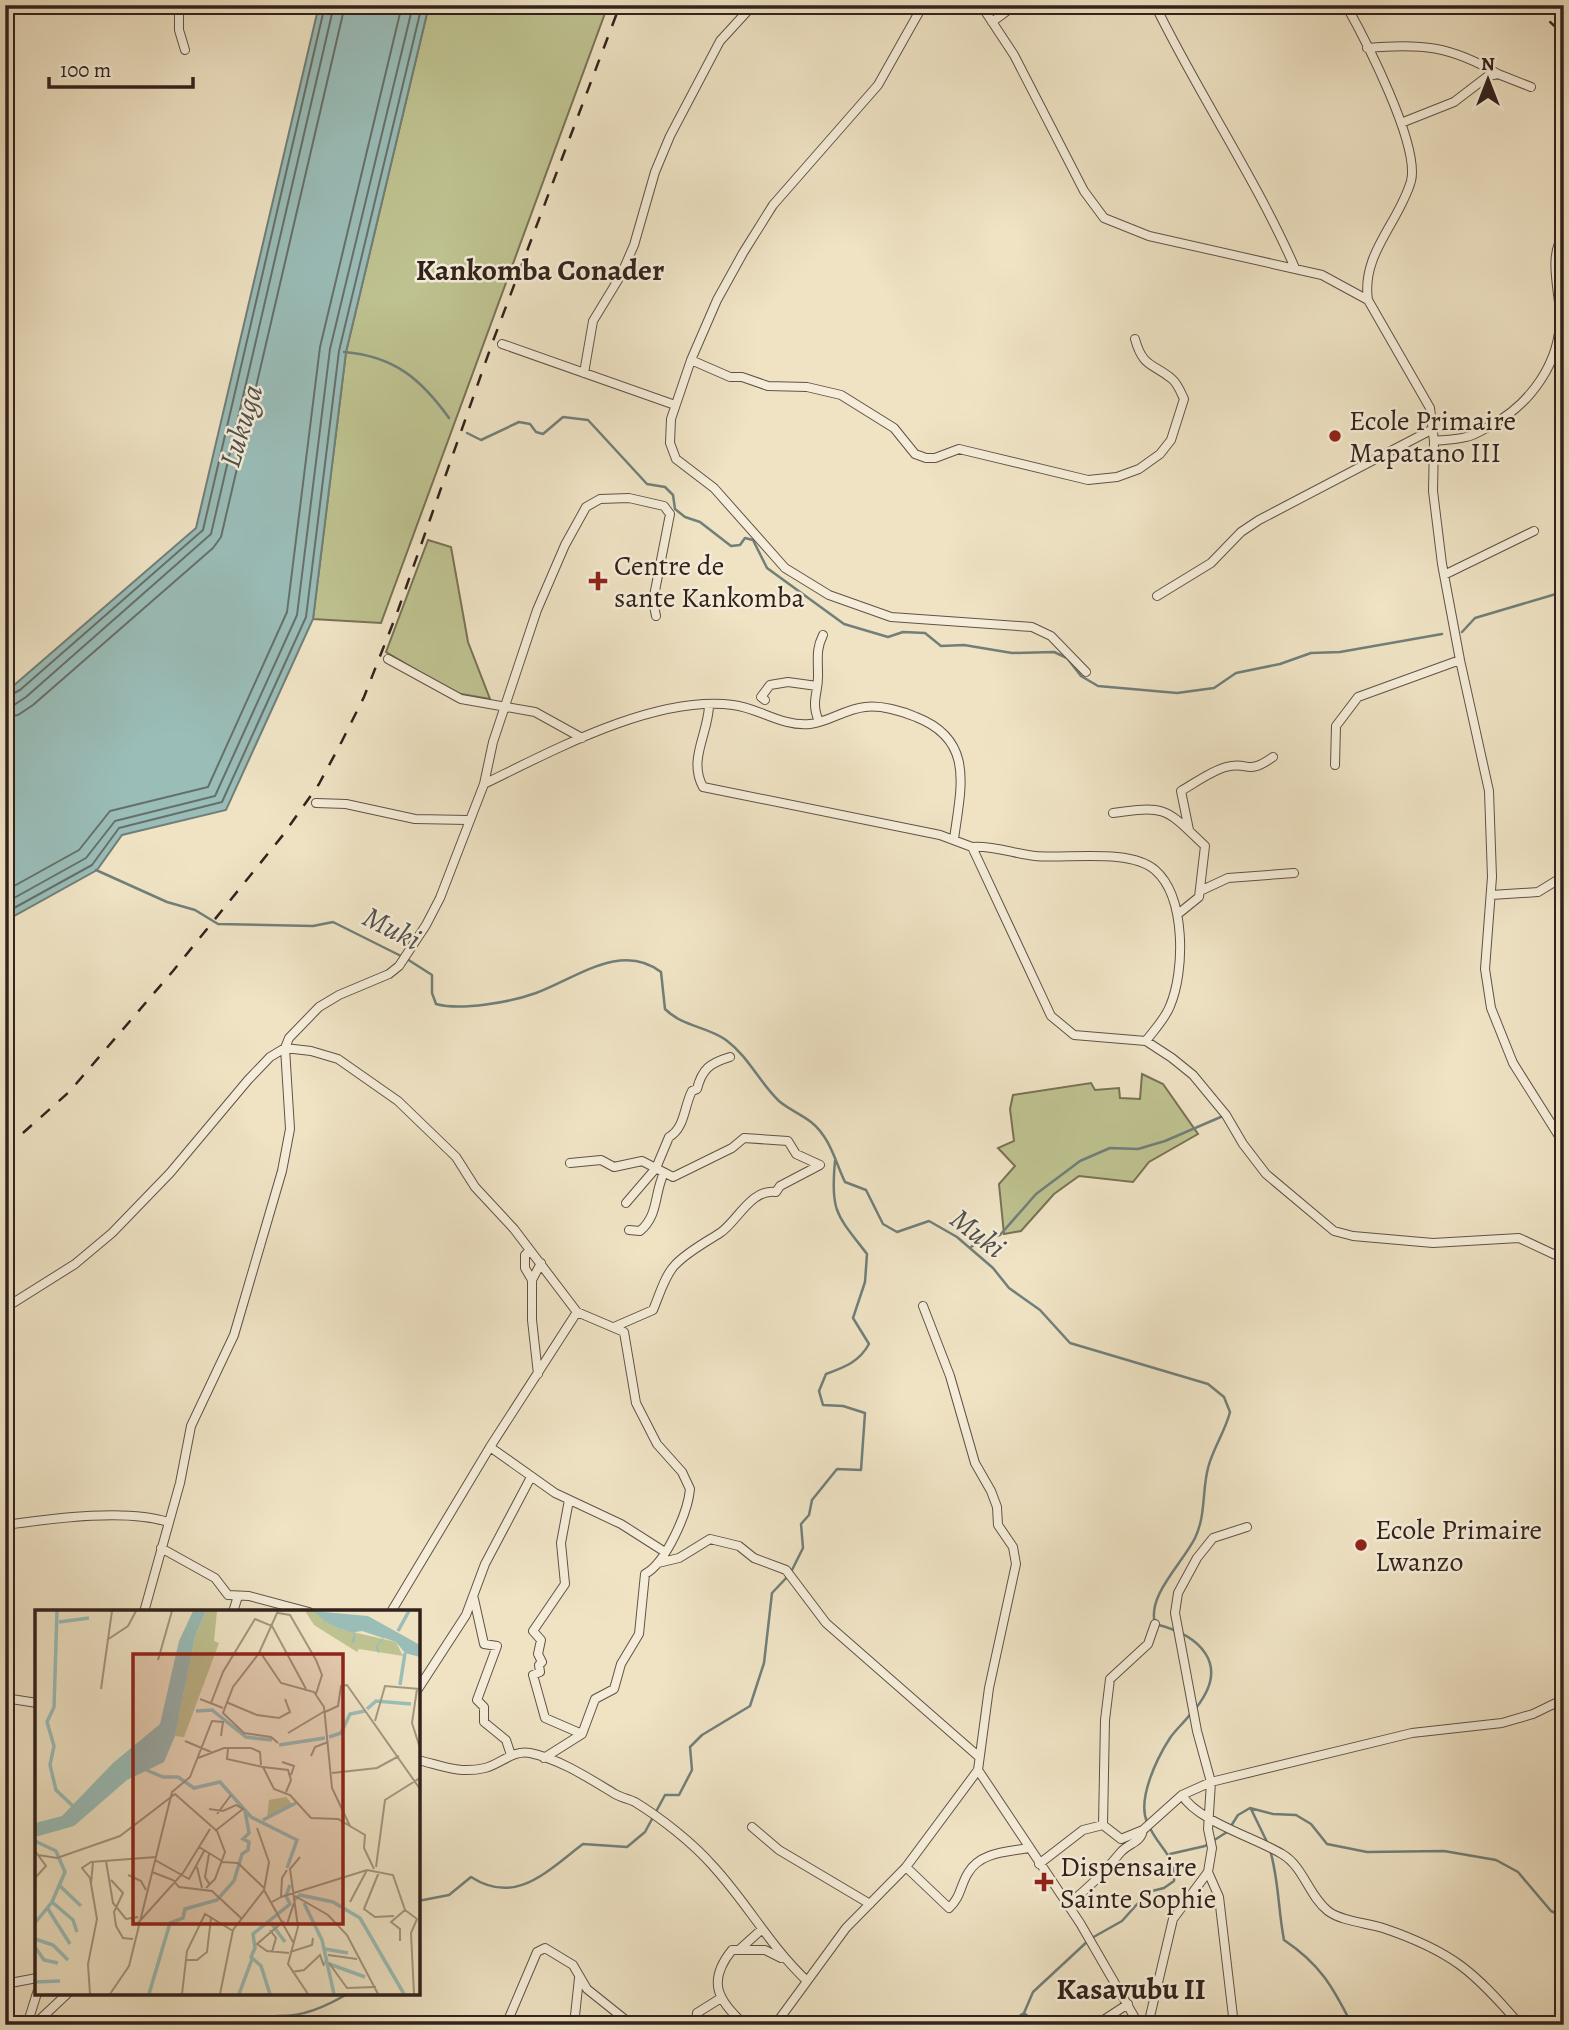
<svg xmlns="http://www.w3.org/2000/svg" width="1569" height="2030" viewBox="0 0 1569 2030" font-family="Alegreya,serif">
	<rect width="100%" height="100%" fill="#efe3c4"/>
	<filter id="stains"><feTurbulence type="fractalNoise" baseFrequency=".00286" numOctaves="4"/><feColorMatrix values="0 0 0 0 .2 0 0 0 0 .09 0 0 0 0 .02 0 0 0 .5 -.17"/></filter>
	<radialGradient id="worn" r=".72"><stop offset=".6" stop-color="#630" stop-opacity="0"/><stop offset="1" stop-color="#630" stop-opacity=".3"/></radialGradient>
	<path fill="#bec290" stroke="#787256" stroke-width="2" d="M429,5H608L381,623L313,619L346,352Z
		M428,540L451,547L468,642L490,699L455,693L386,652Z
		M1142,1074L1163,1084L1198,1134L1149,1162L1133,1182L1079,1176L1054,1194L1021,1231L1004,1234L999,1184L1015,1166L998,1148L1014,1141L1010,1109L1013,1095L1091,1083L1095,1090L1119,1088L1120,1098L1140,1099Z"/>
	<path fill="#9abdb8" stroke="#707f7a" stroke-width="2" d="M319,5H429L346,352L313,619L226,810L122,835L97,870L5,921V693L196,528Z"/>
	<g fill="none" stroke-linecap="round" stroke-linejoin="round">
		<path stroke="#66706a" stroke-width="2" d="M5,698L20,690L203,530L325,5
			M5,707L14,705L26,697L211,534L334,5
			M5,717L18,715L33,705L213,548L221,537L345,5
			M5,891L79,850L110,811L208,787L287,612L320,347L402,5
			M5,903L86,858L115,821L215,796L297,615L330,349L413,5
			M5,913L92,865L119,828L222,802L306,617L339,351L422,5"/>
		<path stroke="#707f7a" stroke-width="2.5" d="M344,352C394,356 421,379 449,418
			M467,433L481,440L519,422L530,424L536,432L543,434L563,417L588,420L647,484L665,487L673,495L675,509L685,517L700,522L731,546L740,545L745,538L753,540L767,568L844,624L888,637L903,632L925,633L941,646L964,645L1012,653L1054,652L1067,658L1081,676L1098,686L1177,693L1214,688L1236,673L1280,664L1311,653L1340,652L1442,634
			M1462,632L1475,618L1556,594L1564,542
			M96,870L167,902L195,910L218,924L313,926L333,922L401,956
			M407,959L432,975V993L436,1004C461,1011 511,1002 536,993C575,979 621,941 661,972L665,1009C683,1027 706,1026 726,1040C749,1057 759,1082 779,1101C788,1109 801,1114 811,1122C830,1137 835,1161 845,1182L866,1190L883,1224L897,1232L929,1221L957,1237L993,1268L1009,1288L1040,1310L1070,1343L1208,1384L1224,1397L1230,1412C1225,1432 1213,1448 1208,1468C1202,1491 1206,1515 1195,1538C1182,1564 1147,1595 1155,1624C1200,1635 1231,1664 1196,1708
			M971,1247L983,1239L1000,1235L1036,1194L1080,1161L1110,1148L1138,1149L1165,1141L1223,1116
			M1251,1809L1268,1844
			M1147,1822C1137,1799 1157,1758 1170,1738C1176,1729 1185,1722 1191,1713
			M1231,1826L1238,1815L1250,1808L1273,1814L1296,1815L1311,1824L1327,1844L1367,1852L1444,1851L1496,1860L1518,1872L1551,1911L1564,1917
			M1270,1850C1279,1880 1278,1910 1284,1940C1320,1964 1333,1987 1352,2025
			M1170,1854L1205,1846L1227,1832
			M418,1901L449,1895L471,1877C516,1906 547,1871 583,1844L627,1847L645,1832L665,1795H679L692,1770L690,1747L702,1735L750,1706L764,1663L772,1593L790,1574L803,1548L801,1524L809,1515L812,1500L837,1469L861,1470L865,1413L843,1406L823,1405L819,1391L826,1374C845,1367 859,1362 869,1344L853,1318L865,1282L867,1254C837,1215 830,1212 835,1161
			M1024,2013L1037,2025
			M271,2025L276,2016C303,2017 325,2007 349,1993
			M1006,2025L1024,2013L1033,1992L1090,1939L1122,1921L1148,1892L1164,1888L1174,1881C1176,1856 1160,1849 1150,1828"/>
		<defs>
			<path id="street" d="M179,5V30L185,50
				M923,5L878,85L773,205L743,253L717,300L691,360L671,419L670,443L676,459L714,488L785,568L829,595L891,617L1032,627L1051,636L1086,672
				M981,5L1014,55L1084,191L1104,218L1149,236L1322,275L1368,300
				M1155,5C1199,95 1255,177 1295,268
				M1346,5C1365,39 1420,145 1411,181C1399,223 1361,254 1368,300L1430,408L1434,441L1433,491L1442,564L1460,660L1489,791L1492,877L1485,969L1491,1008L1513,1063L1564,1144
				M992,22L1015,5
				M1367,48C1421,43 1451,46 1498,74
				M1401,123L1454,102L1488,76L1498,74L1531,87
				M502,344L675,405
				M691,360L730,377H742L768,386L807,387L841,395L894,428L915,454L926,458H935L959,449L1088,480L1117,477L1139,469L1160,454L1171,440L1184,399C1181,393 1178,384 1172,379C1153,363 1143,368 1135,339
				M584,373L593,321L621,275L634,245L655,172L670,136L720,41L753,5
				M1434,441C1444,440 1455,440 1466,437C1474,436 1482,430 1490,426C1531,404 1562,361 1560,313C1559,290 1548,254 1564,235
				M1444,575L1534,531
				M1157,596L1211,563L1241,532L1259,520L1433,429
				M388,659L461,699L535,712L582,738
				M765,700L761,697L770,685L788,682L817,686
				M709,706C708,734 688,760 703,787L940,835L972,847L1051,1016L1074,1035L1146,1041L1172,1058L1193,1075L1226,1115L1243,1144L1266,1174L1334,1231L1353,1236L1433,1243L1519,1238L1564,1259
				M819,722C810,700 819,694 818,673C818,658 816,649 823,635
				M1335,765L1336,726L1358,697L1460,660
				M484,784C554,750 655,695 733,705C759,708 782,727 810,724C829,722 845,709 865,707C881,705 902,711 916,717C975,740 961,787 954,839
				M316,803L346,804L415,819L468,820
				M1113,813C1168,805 1166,809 1205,846L1199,897L1178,914
				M1189,830L1181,791C1195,783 1211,771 1226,767C1250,761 1246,776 1273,757
				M972,847C992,845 1015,854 1035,856C1067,859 1130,848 1155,870C1186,897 1185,971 1170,1006C1165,1019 1154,1030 1146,1041
				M1200,891L1228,878L1294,873
				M1491,895L1538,892L1564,876
				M570,1163L601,1160L614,1167L642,1161L673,1177L732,1148L744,1138L788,1141L796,1154L820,1165L780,1186L776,1192C751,1188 737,1222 720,1233C706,1242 687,1252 675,1265C665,1275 659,1296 653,1310L614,1327
				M626,1203L656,1168L669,1137C685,1128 684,1106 692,1091L697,1089C702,1069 710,1063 730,1057
				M629,1230L640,1231C659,1215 654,1193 664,1173
				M530,1250L525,1255V1268L532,1280L541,1263
				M532,1280V1320L538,1374
				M923,1306L950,1376L975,1463L991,1491L997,1507L998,1525L1013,1547L1016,1564L989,1688L978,1770L1080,1923L1139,2025
				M5,1308L75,1264L112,1233L170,1173L248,1080L270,1057L285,1048L311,1051L338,1059L398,1101L456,1157L475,1187L514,1229L577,1312L624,1332L636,1403L657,1444L682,1472L690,1489C688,1512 666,1563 645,1574L639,1634L621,1664L614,1689L595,1699L582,1734L544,1758
				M490,1447L555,1493L621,1524L665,1552
				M569,1500L561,1543L565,1584L533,1631L541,1640L538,1654L542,1662L539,1665L540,1672L533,1675L545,1718L582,1734
				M5,1525C50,1519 125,1508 168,1522
				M161,1548L215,1578L228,1595L249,1596L309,1612
				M658,1563L679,1558L710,1539L739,1546L754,1558L786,1570L826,1623L978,1756
				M474,1599L484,1644L497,1646L477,1700L484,1707V1722L506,1740L511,1755
				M144,1612L180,1483L191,1426L234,1335L282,1171L290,1129L285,1048L289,1038L319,1007L339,995L389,974L399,966L426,925L440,898L484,784L493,742L537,610L565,545L586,507L600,499L629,498L664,506L670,514L653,601L656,616
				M233,1612L238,1596
				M391,1612L490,1447L577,1312
				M418,1689L466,1615L485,1564L531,1477
				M5,1698L37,1703
				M418,1760C443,1766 459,1774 485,1768C501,1764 512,1750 530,1753C560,1759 590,1779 615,1794C622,1798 629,1799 635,1802C661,1818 693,1843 713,1866C748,1904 769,1945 807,1981
				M1182,1795C1197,1821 1256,1838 1282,1854C1304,1867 1308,1895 1328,1911C1341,1921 1367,1923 1383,1928C1451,1951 1474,1971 1520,2025
				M1103,1825L1121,1839L1143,1830L1182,1795L1211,1782L1412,1733L1502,1723L1533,1714L1564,1699
				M752,1827L779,1850L870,1904
				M1039,1864L1083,1830L1103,1825L1105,1720L1110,1679L1148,1644L1155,1624
				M906,1867L949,1908C961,1897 960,1886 968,1873C980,1852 1007,1852 1029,1848
				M1068,1904C1089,1888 1104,1873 1120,1853C1128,1843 1141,1843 1143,1830
				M740,1949L761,1930
				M5,1984L37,1978
				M27,2025L37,1993
				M34,2025L68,1993
				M506,2025L537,1952L545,1948L573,1965L587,1989L632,2025
				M574,2025L579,1978
				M696,2025L697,2013L721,1998
				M745,2025C717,2000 707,1981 732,1950H765L781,1958
				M775,2025L846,1928L906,1867L978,1770
				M1096,2025L1128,2004
				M1148,2025L1173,1919L1208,1872
				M1234,2025L1219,1897L1208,1872L1212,1848L1208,1829L1211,1782L1197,1731L1175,1613L1178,1593L1197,1558L1213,1538L1247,1527"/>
		</defs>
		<use href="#street" stroke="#615247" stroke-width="10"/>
		<use href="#street" stroke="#f5edd9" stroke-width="8"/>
		<path stroke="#32221d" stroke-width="2.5" stroke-dasharray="12 12" stroke-linecap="butt" d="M1532,5L1564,35
			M5,1149L69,1092L173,971L283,835L319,784L342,741L364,697L397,613L493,341L620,5"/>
	</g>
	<g fill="#8f2418" stroke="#f5edd9" stroke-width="2.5">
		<circle cx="1335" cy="436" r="7"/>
		<path d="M594.5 570.5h7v7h7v7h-7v7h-7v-7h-7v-7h7z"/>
		<circle cx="1361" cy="1545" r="7"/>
		<path d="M1040.5 1871.5h7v7h7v7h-7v7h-7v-7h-7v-7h7z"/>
	</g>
	<g text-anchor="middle" stroke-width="5" stroke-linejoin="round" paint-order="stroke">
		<g font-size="28" fill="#32221d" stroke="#f5edd9" text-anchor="start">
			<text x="1349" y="430">Ecole Primaire<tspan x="1349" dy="32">Mapatano III</tspan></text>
			<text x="614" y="575">Centre de<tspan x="614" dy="32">sante Kankomba</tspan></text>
			<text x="1375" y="1539">Ecole Primaire<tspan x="1375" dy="32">Lwanzo</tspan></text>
			<text x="1060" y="1876">Dispensaire<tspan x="1060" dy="32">Sainte Sophie</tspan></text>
		</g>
		<g font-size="30" font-weight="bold" fill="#32221d" stroke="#f5edd9">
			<text x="540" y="280">Kankomba Conader</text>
			<text x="1131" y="1999">Kasavubu II</text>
		</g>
		<g font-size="30" font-style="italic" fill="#51504c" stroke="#f5edd9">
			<text transform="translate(241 426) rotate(-73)" y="10">Lukuga</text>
			<text transform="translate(392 928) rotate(27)" y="10">Muki</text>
			<text transform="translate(978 1233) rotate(38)" y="10">Muki</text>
		</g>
	</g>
	<g transform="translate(35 1610)">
		<rect width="385" height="385" fill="#efe3c4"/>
		<path d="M171,1H182L179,31L184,33L149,127L140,126L160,27ZM270,1H278L305,19L361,32L368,46L324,39L322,42L279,15ZM251,187L258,195L232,208L234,190Z" fill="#bec290"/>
		<path d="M158,1H171L160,27L140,126L129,152L92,170L39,216L0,227V213L27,206L78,153L125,114L144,31ZM278,1L333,6L385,35V47L370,43L361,32L349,28L342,37L343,38L344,40V44L340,37L348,28L327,21L320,22V32L316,34L319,23L306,19L303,25L305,19L290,11L287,16L289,10Z" fill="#9abdb8"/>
		<path fill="none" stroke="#9abdb8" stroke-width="3.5" d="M22,1L19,97L12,112L19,136L15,155L21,180L39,197M24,12L54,8M363,21L374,1M365,75L370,43M332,99L341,91L376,94M161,101L177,100L211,127L237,130M294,127L306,123L315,104L330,101M244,135L290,128M109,159L128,167H143L159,178L185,172L216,207L262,230L252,258M228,210L261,193M0,231L21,241L30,262L17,292L0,313M24,275L46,296M259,290L265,285L298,292L325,308L369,384M17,292L38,310L42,322M269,293L287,330L299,384M13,299L35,334M236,313L250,332M0,329L18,335L33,350M0,337L9,350L23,353M290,339L313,343M289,352L330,367M0,372L25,371M114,384L135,313L148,308L150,299L182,290L199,271L207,244L213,240L214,232L208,229L214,223L210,201M204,384L217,349M235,384L226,356L216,347L220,338L218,324L255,294L251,286L255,275"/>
		<path fill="none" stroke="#a39681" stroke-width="2" d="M243,3L255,5L281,50L287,65L281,84M72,30L93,16L101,1M224,43L243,1M123,50L137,1M66,79L77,1M382,79L377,113L385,138M165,89L188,98M191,92L222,105L244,108L255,102L250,89M176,93L188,62L220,9L237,16L271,79M290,102L303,96L306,76L312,75L385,179M340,111L350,76L385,79M253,123L290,101M150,131L176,142M243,133L236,127L209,123L188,103L198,77L225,42L246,73L279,82L289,97L297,178L315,216M193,138L192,149L228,157L239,179L255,185L276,208L303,209L330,225L329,238L339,259M276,146L280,137L293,132M163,148L189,138H216L225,142L226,155M247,152L259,156L256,165M228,157L253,160L256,170L251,182M297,163L342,158L364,146M174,199L188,201L201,195L208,199L180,221M182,204L196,185M164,237L187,251M0,241L11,256L0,268M174,244L170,267L175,275M3,245L22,248L85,226L140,184L182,221L190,242L180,269L171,278M265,247L255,259L263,317L253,354L273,384M120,250L154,269L169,241M71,251L78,293L91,309L103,307M187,252L203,253L229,278M162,257L167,278M341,257L350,190L385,168M117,262L138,270L144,277L177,281L206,308M344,262L329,299L340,307L359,306M93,265L106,271L111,280M76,270L88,283L79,302L81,316L88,328L98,329M56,274L58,252M229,280L258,332M260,286L293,305L312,325L343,384M246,287L332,260L358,265L370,300L382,309L376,323L379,384M237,292L246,287L247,268L252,260M315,292L332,260M249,311L222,334L232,341L254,343M103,313L148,263L175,219M252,314L259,293M235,320L241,328L237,342M365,331V319L356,312L370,300M255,342L277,335L278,328M293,345L322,349M151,350H162L172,342L176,308M294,353L312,378L341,377M257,362L269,360L285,345L289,356M55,384L53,354L62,309L55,268L47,258L56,252L121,247M75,384L94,356L137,182L155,167L177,111L188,112L186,126M147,384L152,341L170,304L198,321M185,384L198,320L229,280L234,252L222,218"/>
		<path fill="#8f2418" fill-opacity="0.15" stroke="#8f2418" stroke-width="3.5" d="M98,44H308V314H98Z"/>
		<rect width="385" height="385" fill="none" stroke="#32221d" stroke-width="3.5"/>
	</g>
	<rect width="1569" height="2030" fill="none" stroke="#efe3c4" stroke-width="28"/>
	<rect x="7" y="7" width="1555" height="2016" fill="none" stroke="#32221d" stroke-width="3.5"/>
	<rect x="14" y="14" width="1541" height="2002" fill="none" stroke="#32221d" stroke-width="2"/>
	<g transform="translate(1488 80)" stroke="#f5edd9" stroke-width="5" paint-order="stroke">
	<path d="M0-5L12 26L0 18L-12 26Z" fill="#32221d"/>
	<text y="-10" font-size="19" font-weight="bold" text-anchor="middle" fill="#32221d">N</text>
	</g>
	<path d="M49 77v10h144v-10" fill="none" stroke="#32221d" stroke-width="3.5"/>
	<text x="60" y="77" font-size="21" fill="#32221d" stroke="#f5edd9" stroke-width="5" paint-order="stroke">100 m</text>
	<rect width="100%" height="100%" filter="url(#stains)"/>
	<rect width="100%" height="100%" fill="url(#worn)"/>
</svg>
